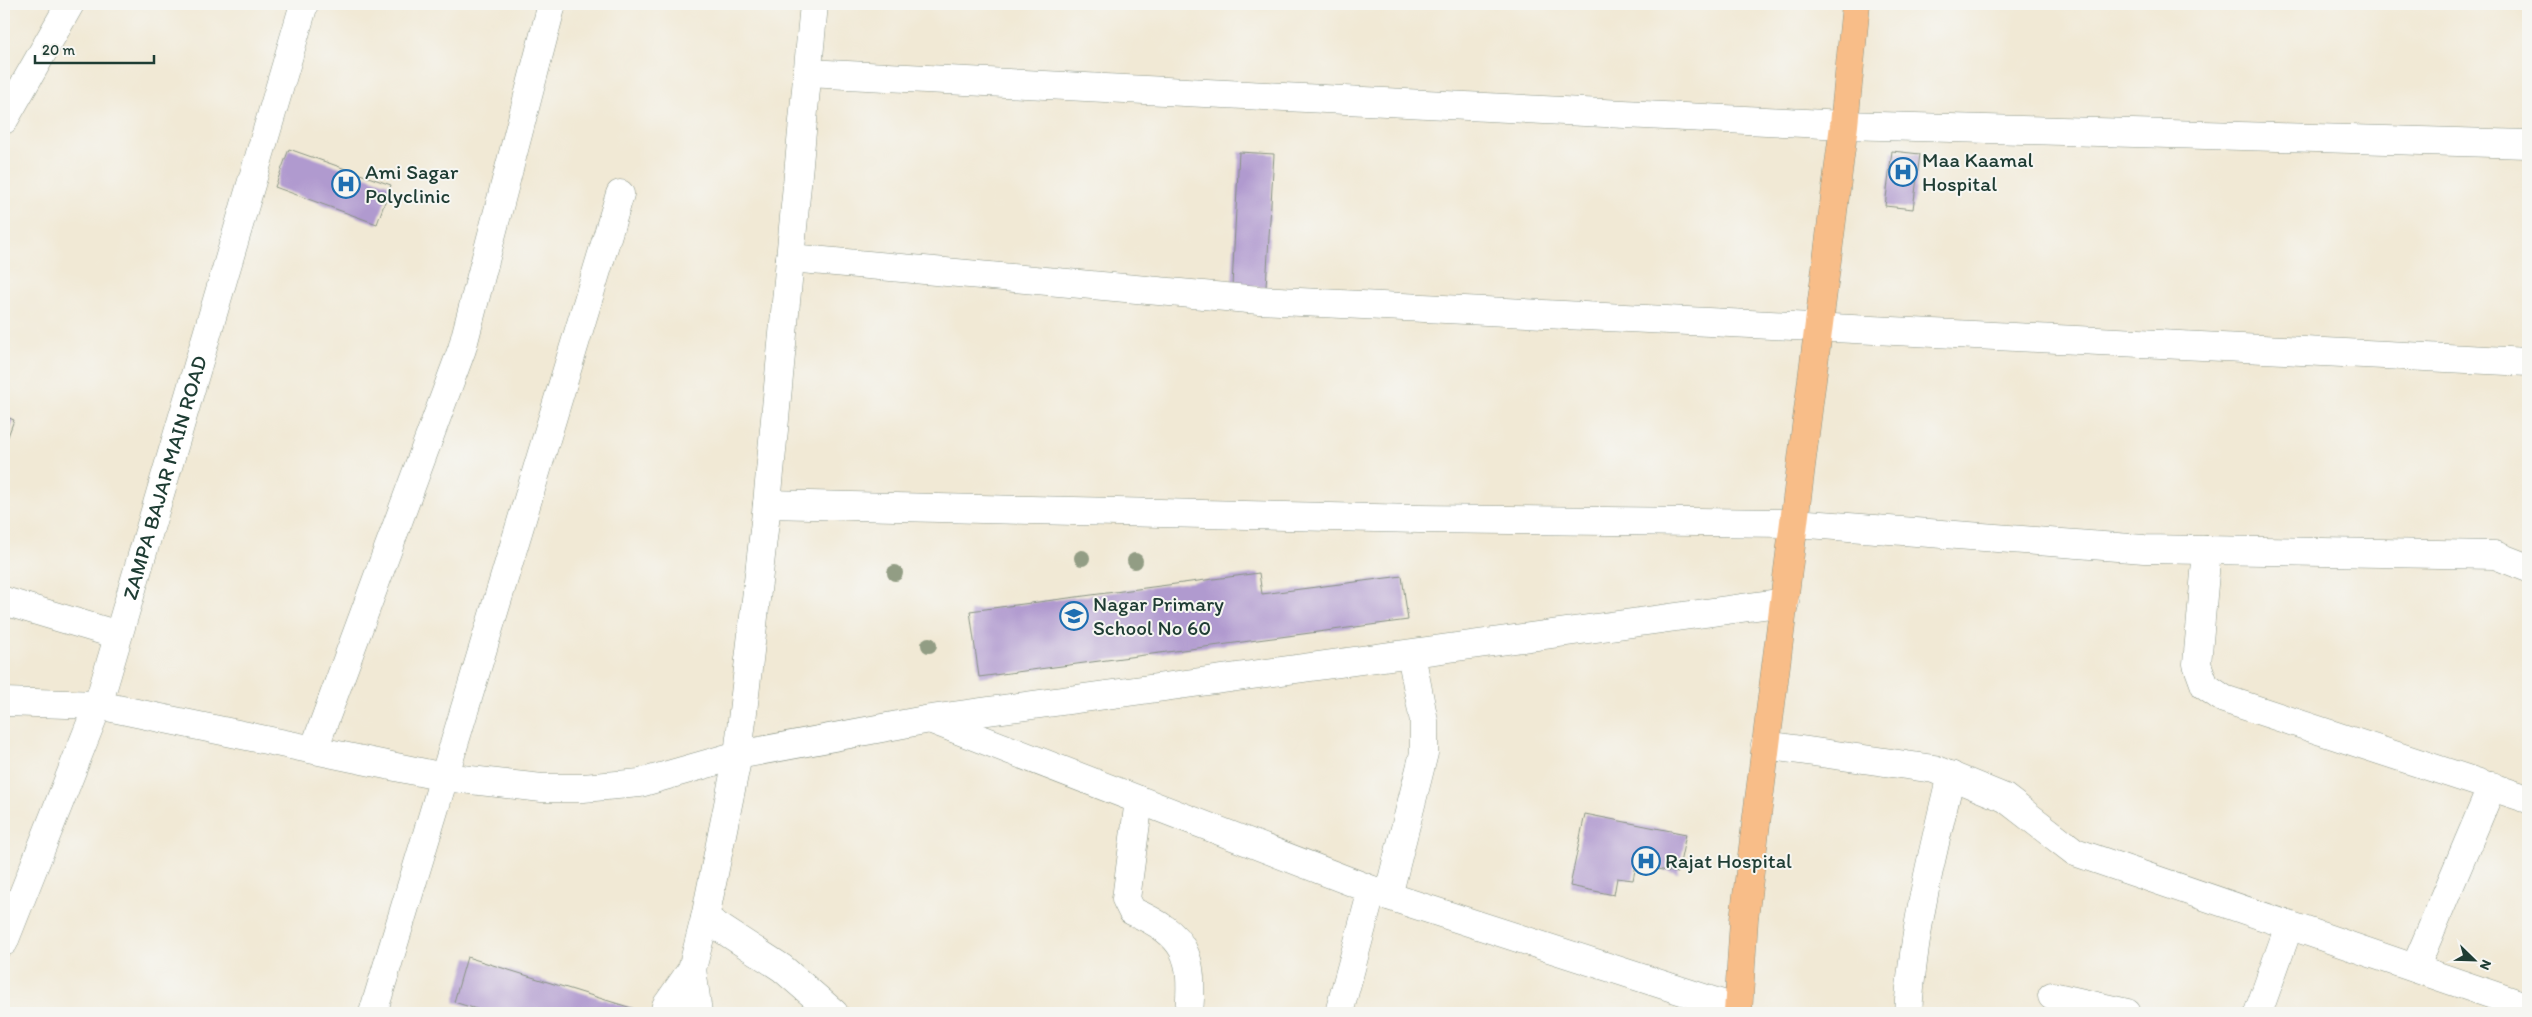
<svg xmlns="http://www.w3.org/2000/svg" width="2532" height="1017" viewBox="0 0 2532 1017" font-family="Itim,sans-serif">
	<rect width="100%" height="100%" fill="#f6f6f2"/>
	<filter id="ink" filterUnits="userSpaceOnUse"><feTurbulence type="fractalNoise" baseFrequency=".02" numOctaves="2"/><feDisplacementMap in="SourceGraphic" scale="10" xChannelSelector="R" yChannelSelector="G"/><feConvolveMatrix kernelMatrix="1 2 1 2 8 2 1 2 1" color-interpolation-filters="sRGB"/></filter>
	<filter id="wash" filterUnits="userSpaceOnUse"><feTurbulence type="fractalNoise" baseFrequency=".0096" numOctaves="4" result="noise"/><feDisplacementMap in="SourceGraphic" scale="20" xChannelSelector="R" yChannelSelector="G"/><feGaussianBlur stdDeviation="1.12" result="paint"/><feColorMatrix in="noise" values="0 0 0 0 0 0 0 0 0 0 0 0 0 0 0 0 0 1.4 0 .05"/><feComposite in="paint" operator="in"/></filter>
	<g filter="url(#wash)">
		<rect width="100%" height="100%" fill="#f1e9d5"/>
		<g id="blocks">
			<path fill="#b09acf" d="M289,149L391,185L377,224L275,187Z
				M1892,151L1920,154L1913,209L1885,206Z
				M1239,152L1274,154L1266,287L1232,286Z
				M4,416L14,420L4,447Z
				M1259,573L1262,594L1402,576L1408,620L979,677L970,611Z
				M1585,814L1686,834L1678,873L1636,865L1633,880L1617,878L1614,895L1570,886Z
				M467,957L638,1010L637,1013H489L454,1002Z"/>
		</g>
	</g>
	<g filter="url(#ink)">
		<use href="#blocks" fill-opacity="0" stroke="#889384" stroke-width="1"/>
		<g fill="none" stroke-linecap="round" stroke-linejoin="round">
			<defs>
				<g id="minor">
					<path d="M807,73L1844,125L2528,144"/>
					<path d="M4,120L70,4"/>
					<path d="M790,258L1259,300L2528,362"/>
					<path d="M767,504L1419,519L1795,523L2144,549L2495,555L2528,568"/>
					<path d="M2207,550L2197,664L2205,686L2224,699L2528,799"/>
					<path d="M4,601L118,635"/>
					<path d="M4,702L98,705L444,777L542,788H583L640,783L738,755L930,719L1785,602"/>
					<path d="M932,720L1388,896L1738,1009"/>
					<path d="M1765,745L1934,769L2005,798L2075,852L2528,1007"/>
					<path d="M314,749L462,349L552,4"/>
					<path d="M1139,800L1126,899L1132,911C1187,935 1194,956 1189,1013"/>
					<path d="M1388,896L1424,753V721L1411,654"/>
					<path d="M705,918L782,968L834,1013"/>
					<path id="s1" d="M4,942L98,705L304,4"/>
					<path d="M2415,968L2492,786"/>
					<path d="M692,969L698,1013"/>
					<path d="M2052,996L2127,1013"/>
					<path d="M373,1013L620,194"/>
					<path d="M664,1013L666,1006L692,969L705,918L738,755L767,504L814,4"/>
					<path d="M1339,1013L1372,890"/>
					<path d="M1908,1013C1913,932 1932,854 1951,775"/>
					<path d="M2258,1013L2289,926"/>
				</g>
				<path id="major" d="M1738,1013L1744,919L1844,125L1856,4"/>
			</defs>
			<use href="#minor" stroke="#889384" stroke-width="29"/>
			<use href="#major" stroke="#889384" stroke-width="29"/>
			<use href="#minor" stroke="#fff" stroke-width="28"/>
			<use href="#major" stroke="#f8bd88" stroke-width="28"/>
		</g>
		<g fill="#929d84">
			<circle cx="1082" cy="558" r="8"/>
			<circle cx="1135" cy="561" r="8"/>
			<circle cx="895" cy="573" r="8"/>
			<circle cx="929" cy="645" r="8"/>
		</g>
	</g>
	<defs>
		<symbol id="hospital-ring" viewBox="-11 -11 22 22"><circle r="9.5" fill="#f6f6f2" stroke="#1f6fb2" stroke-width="1.5"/><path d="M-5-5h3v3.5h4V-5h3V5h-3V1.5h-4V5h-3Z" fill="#1f6fb2"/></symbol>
		<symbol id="school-ring" viewBox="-11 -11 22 22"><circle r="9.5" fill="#f6f6f2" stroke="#1f6fb2" stroke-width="1.5"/><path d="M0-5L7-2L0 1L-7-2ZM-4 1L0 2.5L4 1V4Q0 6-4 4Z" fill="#1f6fb2"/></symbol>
	</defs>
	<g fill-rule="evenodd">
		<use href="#hospital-ring" x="1887" y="156" width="32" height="32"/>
		<use href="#hospital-ring" x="330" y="168" width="32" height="32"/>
		<use href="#school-ring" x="1058" y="600" width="32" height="32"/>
		<use href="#hospital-ring" x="1630" y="845" width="32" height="32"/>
	</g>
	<g text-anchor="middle" stroke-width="4" stroke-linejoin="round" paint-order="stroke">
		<g font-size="21" fill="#1f3d34" stroke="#f6f6f2" text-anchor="start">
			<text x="1922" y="167">Maa Kaamal<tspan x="1922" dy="24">Hospital</tspan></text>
			<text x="365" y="179">Ami Sagar<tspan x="365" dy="24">Polyclinic</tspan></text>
			<text x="1093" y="611">Nagar Primary<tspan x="1093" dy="24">School No 60</tspan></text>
			<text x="1665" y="868">Rajat Hospital</text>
		</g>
		<g font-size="21" fill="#1f3d34" stroke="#f6f6f2">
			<text dy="7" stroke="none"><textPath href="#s1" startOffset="492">ZAMPA BAJAR MAIN ROAD</textPath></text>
		</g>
	</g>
	<rect width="2532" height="1017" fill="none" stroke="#f6f6f2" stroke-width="20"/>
	<g transform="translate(2474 960) rotate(113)" stroke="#f6f6f2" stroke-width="4" paint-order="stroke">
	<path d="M0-4L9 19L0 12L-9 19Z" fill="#1f3d34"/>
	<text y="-8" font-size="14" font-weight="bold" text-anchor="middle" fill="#1f3d34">N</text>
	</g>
	<path d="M35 55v8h119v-8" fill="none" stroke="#1f3d34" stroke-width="2.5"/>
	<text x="42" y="55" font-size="15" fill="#1f3d34" stroke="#f6f6f2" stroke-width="4" paint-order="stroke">20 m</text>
</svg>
